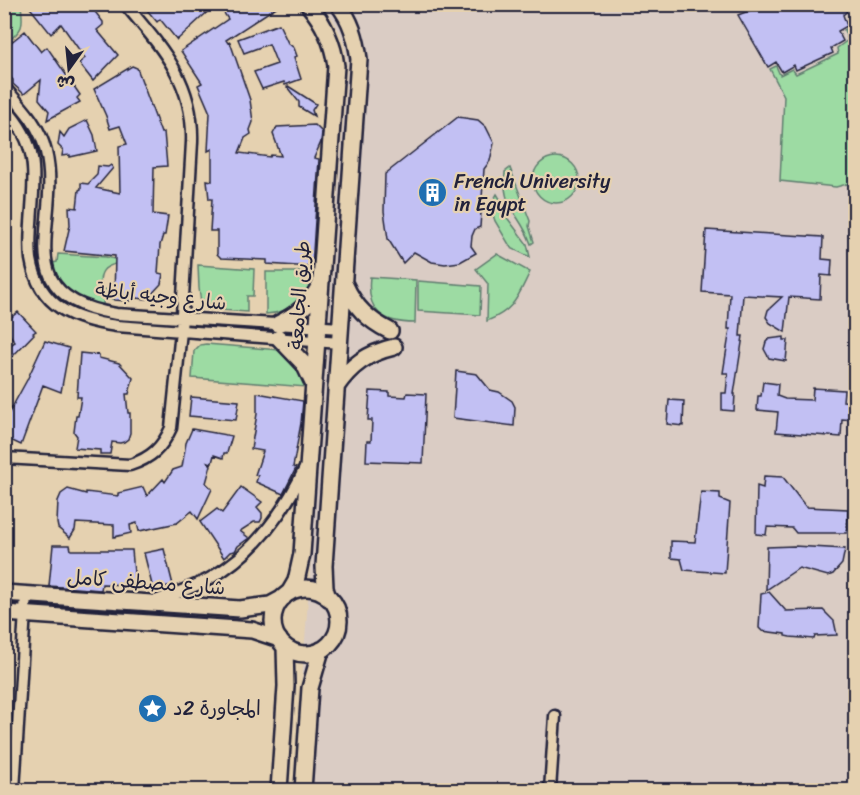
<svg xmlns="http://www.w3.org/2000/svg" width="860" height="795" viewBox="0 0 860 795" font-family="Sriracha,'Playpen Sans Arabic',sans-serif">
	<rect width="100%" height="100%" fill="#e5d1b0"/>
	<filter id="ink" filterUnits="userSpaceOnUse"><feTurbulence type="fractalNoise" baseFrequency=".0167" numOctaves="2"/><feDisplacementMap in="SourceGraphic" scale="12" xChannelSelector="R" yChannelSelector="G"/><feConvolveMatrix kernelMatrix="1 2 1 2 8 2 1 2 1" color-interpolation-filters="sRGB"/></filter>
	<g filter="url(#ink)">
		<path fill="#daccc4" d="M321,5H855V790H294L347,68L345,48L341,35L332,18Z"/>
		<path fill="#9ddba3" stroke="#607e6f" stroke-width="1.5" d="M5,4L21,5C24,28 23,29 5,44Z
			M852,5H856L855,182L836,187L780,181L784,96L770,69L776,66L780,75L792,69L796,74L838,54L837,48L848,40L844,30L854,23L850,12Z
			M533 180a23 23 0 1 1 46 0a23 23 0 1 1-46 0Z
			M510,168L530,221L529,226L534,242L531,244C520,212 502,211 505,172Z
			M497,194L503,204L502,211L527,244L530,257L511,248L495,221L490,206Z
			M58,254L106,257L119,260V263C104,266 98,272 101,288L113,292V299H104L102,309C77,302 58,289 52,263L57,262Z
			M497,254L530,272C518,296 515,310 487,321L488,284L476,269Z
			M198,265L254,269L253,296H247V312L220,310L201,303L199,288Z
			M266,272H318C303,297 299,312 266,314Z
			M370,277L416,280L415,323C383,323 366,312 370,277Z
			M418,281L481,286L480,315L418,311Z
			M206,344L280,350L301,375L306,387L192,378L194,351L200,345Z"/>
		<path fill="#c2c0f3" stroke="#22223b" stroke-width="1.5" d="M27,4H89L103,22V25L97,30L118,55L93,81L79,63L85,58L61,24L51,34Z
			M142,4H216L177,40L160,19L157,22Z
			M218,4H281L226,40L228,43L230,42L250,100L253,122L250,130L251,134L245,138L239,153L270,157L271,155L281,156L273,134L277,127L315,125L322,132L321,142L314,158L319,159L312,267L267,264V260L221,258L217,254V231H210L212,199H209L207,180L212,181V149L208,151L210,113L198,85L202,83L181,51L228,19Z
			M748,4H844L847,11L843,15L847,26L838,31L843,41L831,48L833,53L796,70L794,65L782,72L776,62L768,67L738,15L751,10Z
			M279,24L288,43L294,48L297,56L294,57L301,79L285,85L284,82L262,89L254,72L277,64L269,44L244,53L238,39Z
			M25,31L41,52L47,47L80,95L77,98L80,102L47,120L49,111L39,99L41,80L24,94L13,84V80L4,70V48Z
			M132,66L137,68L161,133L164,132L167,166L154,167L153,214L168,216L165,235H163L160,245L158,273L163,274L161,284L147,299L135,298L129,301L114,300L115,256L64,251L70,225L69,207L77,208L79,190L81,189V183L88,184L97,175L98,166L108,167L111,165L113,168L96,188L120,193L119,146L127,144L120,126L110,129L106,116L94,89Z
			M288,86L316,104L312,110L314,116L299,107V102L287,87Z
			M458,117L478,120L486,127L494,143L490,161L484,169L480,227L475,229L472,236L471,246L476,253L460,262L445,264L432,262L414,252L403,263L388,239L384,211L385,174Z
			M87,120L94,135L97,151L70,157V155L62,156L63,150L58,145L60,132L64,137L69,129Z
			M706,230L823,237L822,259L832,260L831,276L821,275L820,299L789,297L785,332L770,323L766,317L768,310L782,297L743,295L740,336H743L734,394H735L734,411L722,410V393H726L728,373H723L730,329H728L730,294L702,292Z
			M18,312L36,331L33,333L34,334L7,362L4,349L15,342L8,332L4,331V323Z
			M784,337V340H788L786,361L769,358L764,349L766,342L769,339Z
			M45,341L69,348L61,392L43,385L21,445L4,437V422L27,380Z
			M80,353L99,355V358L119,363L133,378L129,394H126L128,413H130V433L128,439L124,442L120,443L112,442L110,454H100V450L75,448L77,436L74,432L76,416H78L81,397H77Z
			M456,371L477,374L490,390L499,392L512,401L515,407L514,426L453,418Z
			M763,382L778,384L777,396L785,399L812,400L813,388L844,390L843,401L855,402V420L842,419L841,437L776,432L778,412L757,410L758,396H761Z
			M370,391L389,392V396L406,397L407,393L426,394L423,463L366,461L367,441H371L372,420H368Z
			M257,393L303,401L301,423L293,467L296,468L283,494L256,482L258,476L255,475L263,451L251,449L257,414Z
			M191,397L239,401L236,420L189,416Z
			M669,400L684,401L683,426L667,424Z
			M192,429L232,436L227,453H224L223,458L214,455L212,463L208,462L211,465L206,483L212,489L198,519L192,511L177,523L139,531L137,523L130,525L131,533L114,537V525L76,523L75,530L70,538L58,528L57,523L58,501L61,494L68,489L86,494V492L118,496V493L143,487L147,496L163,479L165,482L173,470L182,467L186,443Z
			M764,476L783,477L806,507L848,509L847,533H796L792,528L767,527L766,535L756,534L757,486L763,488Z
			M241,487L262,502L257,507L262,513V518L260,522H254L240,531L249,538L238,546L235,551L230,552L224,558L200,522L217,509L222,513Z
			M701,492L720,493V499L730,503L725,573L684,570L681,559L671,558V541L695,542Z
			M53,545H70L71,550H132L135,585L102,584L101,590L49,586Z
			M794,546L845,549L842,564L833,574L828,576L799,568L766,590L767,547Z
			M164,549L173,585L153,589L144,553Z
			M769,592L786,611L823,610L834,621L837,635L815,636L814,639L790,637L785,636V634L762,631L759,628L761,594Z"/>
		<g fill="none" stroke-linecap="round" stroke-linejoin="round">
			<defs>
				<path id="street" d="M4,87C22,107 40,125 46,152C63,221 4,296 116,314L341,328
					M4,107C18,122 29,138 32,159C35,175 33,192 32,209C31,225 29,243 31,259C39,308 75,320 117,326L340,343
					M4,458L130,465C151,458 162,448 171,428L181,331L192,142C194,82 162,48 125,4
					M153,602C171,595 192,588 209,579C253,554 284,513 305,468
					M14,790L26,595
					M550,790L555,716"/>
				<path id="secondary" d="M345,285C355,307 368,320 390,331
					M278,324C296,315 309,305 319,287
					M279,338L304,364L313,383
					M336,387C351,365 368,353 394,347
					M273 621a33 33 0 1 1 66 0a33 33 0 1 1-66 0Z
					M4,593L240,609L270,605L283,598
					M289,593L296,581L302,554L336,66C333,42 324,23 308,4
					M328,598L325,588L324,566L359,59C356,38 351,20 338,4
					M4,613L252,630L279,639
					M279,790L286,686L285,647
					M303,790L310,688L321,650"/>
			</defs>
			<use href="#street" stroke="#22223b" stroke-width="15"/>
			<use href="#secondary" stroke="#22223b" stroke-width="20"/>
			<use href="#street" stroke="#e5d1b0" stroke-width="10"/>
			<use href="#secondary" stroke="#e5d1b0" stroke-width="15"/>
		</g>
	</g>
	<defs>
		<symbol id="building-disc" viewBox="-11 -11 22 22"><circle r="9.5" fill="#1f6fb2" stroke="#e5d1b0"/><path d="M-4-6H4V6H1V3H-1V6H-4ZM-2.5-4.3h1.7v1.8h-1.7ZM.8-4.3h1.7v1.8H.8ZM-2.5-1h1.7V.8h-1.7ZM.8-1h1.7V.8H.8Z" fill="#fff"/></symbol>
		<symbol id="sight-disc" viewBox="-11 -11 22 22"><circle r="9.5" fill="#1f6fb2" stroke="#e5d1b0"/><path d="M0-6L1.8-2.2L6-1.7L2.9 1.2L3.7 5.4L0 3.3L-3.7 5.4L-2.9 1.2L-6-1.7L-1.8-2.2Z" fill="#fff"/></symbol>
	</defs>
	<g fill-rule="evenodd">
		<use href="#building-disc" x="416" y="176" width="33" height="33"/>
		<use href="#sight-disc" x="136" y="692" width="33" height="33"/>
	</g>
	<g text-anchor="middle" stroke-width="4.5" stroke-linejoin="round" paint-order="stroke">
		<g font-size="20" fill="#22223b" stroke="#e5d1b0" text-anchor="start">
			<text x="454" y="188">French University<tspan x="454" dy="23">in Egypt</tspan></text>
			<text x="173" y="715">المجاورة 2د</text>
		</g>
		<g font-size="20" fill="#22223b" stroke="#e5d1b0">
			<text transform="translate(299 295) rotate(-86)" y="7">طريق الجامعة</text>
			<text transform="translate(161 296) rotate(6)" y="7">شارع وجيه أباظة</text>
			<text transform="translate(146 582) rotate(4)" y="7">شارع مصطفى كامل</text>
		</g>
	</g>
	<rect width="860" height="795" fill="none" stroke="#e5d1b0" stroke-width="24"/>
	<rect x="12" y="12" width="836" height="771" fill="none" stroke="#22223b" stroke-width="2" filter="url(#ink)"/>
	<g transform="translate(69 69) rotate(195)" stroke="#e5d1b0" stroke-width="4.5" paint-order="stroke">
	<path d="M0-4.5L10 22L0 15L-10 22Z" fill="#22223b"/>
	<text y="-9" font-size="16" font-weight="bold" text-anchor="middle" fill="#22223b">ش</text>
	</g>
</svg>
